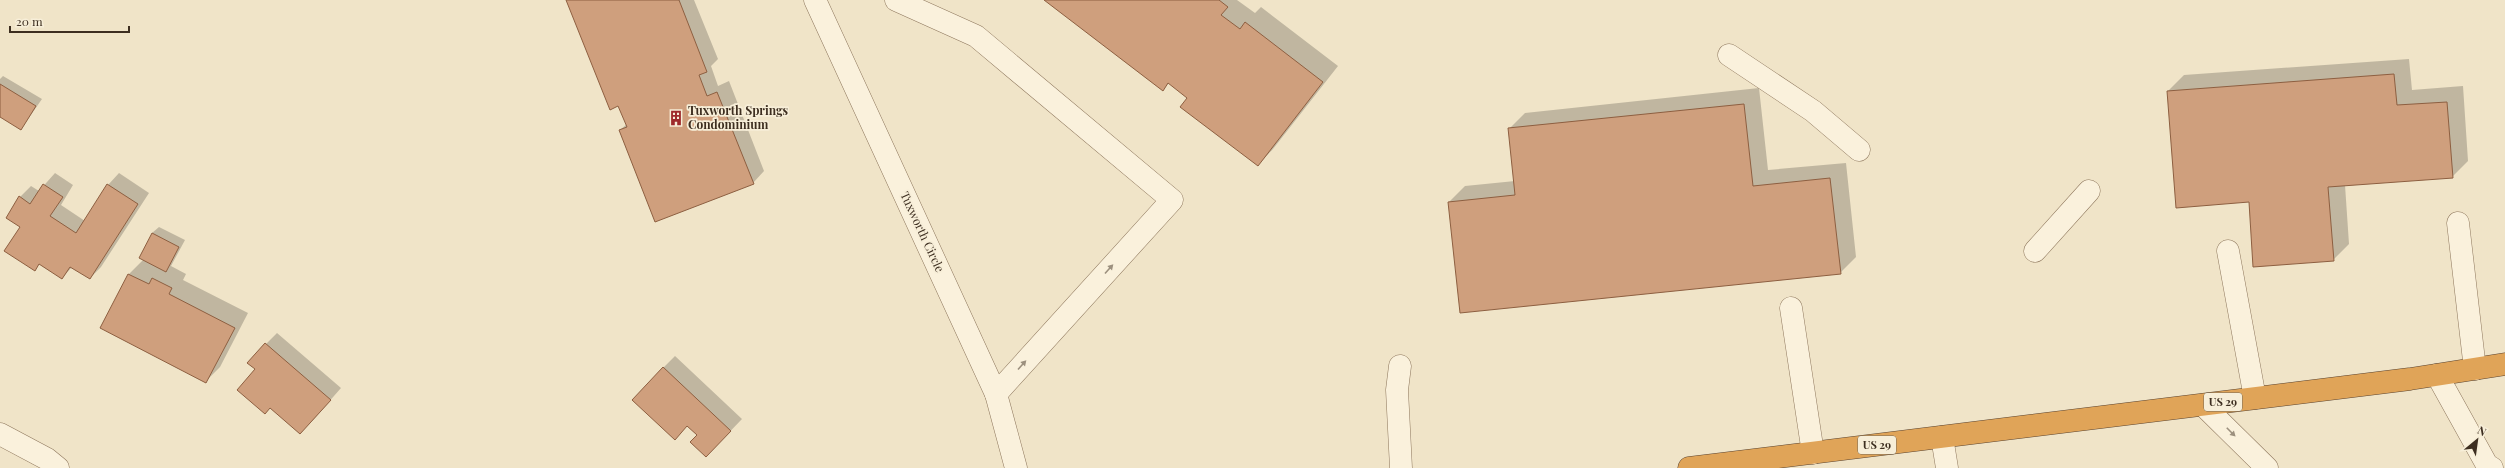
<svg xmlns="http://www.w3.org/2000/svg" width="2505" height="468" viewBox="0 0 2505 468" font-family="'Playfair Display',serif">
	<rect width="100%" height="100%" fill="#f0e4c8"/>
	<path fill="#0003" d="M567,0H694L718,59L711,66L718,86L729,81L764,171L753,183L620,130L627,124L619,105Z
		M1046,0H1237L1255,13L1261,7L1338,66L1273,149L1258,165L1189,98L1169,83L1162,90Z
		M2409,59L2412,90L2463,86L2468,161L2452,177L2345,185L2349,244L2333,260L2250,201L2168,91L2184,75Z
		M3,76L42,99L21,129L0,116V79Z
		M1759,88L1768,170L1846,163L1856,257L1840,273L1461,312L1449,202L1465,186L1515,181L1509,129L1525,113Z
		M55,173L73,185L61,205L85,221L108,185L119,173L149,193L101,267L90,278L72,267L62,278L40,264L34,269L21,227L20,197L31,186L39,191Z
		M159,227L185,240L171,266L186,274L183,280L248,313L220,367L206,381L102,328L129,274L144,259L152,233Z
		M277,333L341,388L312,421L256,369L266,344Z
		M675,356L742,419L718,444L698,435L663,368Z"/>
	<path fill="#cf9f7d" stroke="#8d5f41" d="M566,0H679L707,72L699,75L707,96L717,92L754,184L655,222L619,130L627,127L618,106L610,110Z
		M1044,0H1219L1228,7L1221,15L1240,29L1245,22L1323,82L1258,166L1180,107L1187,98L1168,83L1163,91Z
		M2394,74L2397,105L2447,102L2453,178L2328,187L2334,261L2253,267L2249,202L2176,208L2167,91Z
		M0,84L36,106L21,130L0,117Z
		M1744,104L1753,186L1830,178L1841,274L1460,313L1448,202L1515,195L1508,128Z
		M43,184L63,197L50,216L76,233L107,184L138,204L90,279L70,267L62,279L39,264L35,271L4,251L20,227L6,218L19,196L30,204Z
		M152,233L179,247L166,272L139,258Z
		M128,274L149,284L152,278L172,288L169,294L235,328L206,383L100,328Z
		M265,343L331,400L300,434L270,408L265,414L237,390L255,369L247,363Z
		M663,367L731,431L706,457L690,442L697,435L687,426L675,440L632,400Z"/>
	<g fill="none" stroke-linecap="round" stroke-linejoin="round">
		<defs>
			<path id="lane" d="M896,0L976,36L1172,200L996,394
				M1729,55L1813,111L1859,150
				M2458,223L2475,369
				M2035,251L2089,191
				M2228,251L2255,398
				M1791,308L1813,453
				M1400,366L1397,390L1401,468
				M2437,375L2487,465L2492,468
				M2203,405L2267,468
				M1942,437L1947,468"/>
			<path id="street" d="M815,0L996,394L1016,468
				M0,434L47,459L58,468"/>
			<path id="highway" d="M1689,468L2410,379L2505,364"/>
		</defs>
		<use href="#lane" stroke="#8d765c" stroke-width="23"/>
		<use href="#street" stroke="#8d765c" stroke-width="23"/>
		<use href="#highway" stroke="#5b4430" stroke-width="23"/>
		<use href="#lane" stroke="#faf1dc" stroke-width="22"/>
		<use href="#street" stroke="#faf1dc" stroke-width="22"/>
		<use href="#highway" stroke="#e0a458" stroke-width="22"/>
	</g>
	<defs><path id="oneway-solid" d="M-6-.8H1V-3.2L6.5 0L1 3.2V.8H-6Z"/></defs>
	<g fill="#9c907e">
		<use href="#oneway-solid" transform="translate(1109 269) rotate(-48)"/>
		<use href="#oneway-solid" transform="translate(1022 365) rotate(-48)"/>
		<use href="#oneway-solid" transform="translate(2231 432) rotate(45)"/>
	</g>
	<defs>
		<symbol id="building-bare" viewBox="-9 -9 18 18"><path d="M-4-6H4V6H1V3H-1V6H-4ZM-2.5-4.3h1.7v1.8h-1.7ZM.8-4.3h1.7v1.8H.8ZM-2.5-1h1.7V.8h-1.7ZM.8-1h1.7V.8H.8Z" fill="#9e2a2b" stroke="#f7eed8" stroke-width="2.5" paint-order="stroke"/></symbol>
	</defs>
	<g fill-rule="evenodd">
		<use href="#building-bare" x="665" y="107" width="22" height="22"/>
	</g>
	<g text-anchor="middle" stroke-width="3.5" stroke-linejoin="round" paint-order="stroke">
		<g fill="#f7eed8" stroke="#756857" stroke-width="1">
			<rect x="2204" y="393" width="38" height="18" rx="3"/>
			<rect x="1858" y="436" width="38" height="18" rx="3"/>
		</g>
		<g font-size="11" font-weight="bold" fill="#3d2e20">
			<text x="2223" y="406">US 29</text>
			<text x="1877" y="449">US 29</text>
		</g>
		<g font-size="12" font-weight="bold" fill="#3d2e20" stroke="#f7eed8" text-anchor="start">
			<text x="688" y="115">Tuxworth Springs<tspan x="688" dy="14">Condominium</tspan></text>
		</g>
		<g font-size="12" fill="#3d2e20" stroke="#f7eed8">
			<text transform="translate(922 232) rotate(65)" y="4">Tuxworth Circle</text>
		</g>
	</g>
	<g transform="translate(2477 440) rotate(29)" stroke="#f7eed8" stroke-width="3" paint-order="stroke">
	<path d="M0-3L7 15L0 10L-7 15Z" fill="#3d2e20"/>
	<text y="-6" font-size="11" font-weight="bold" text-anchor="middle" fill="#3d2e20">N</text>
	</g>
	<path d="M10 26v6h119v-6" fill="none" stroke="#3d2e20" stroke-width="2"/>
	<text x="16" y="26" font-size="12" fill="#3d2e20" stroke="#f7eed8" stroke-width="3" paint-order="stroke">20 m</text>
</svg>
